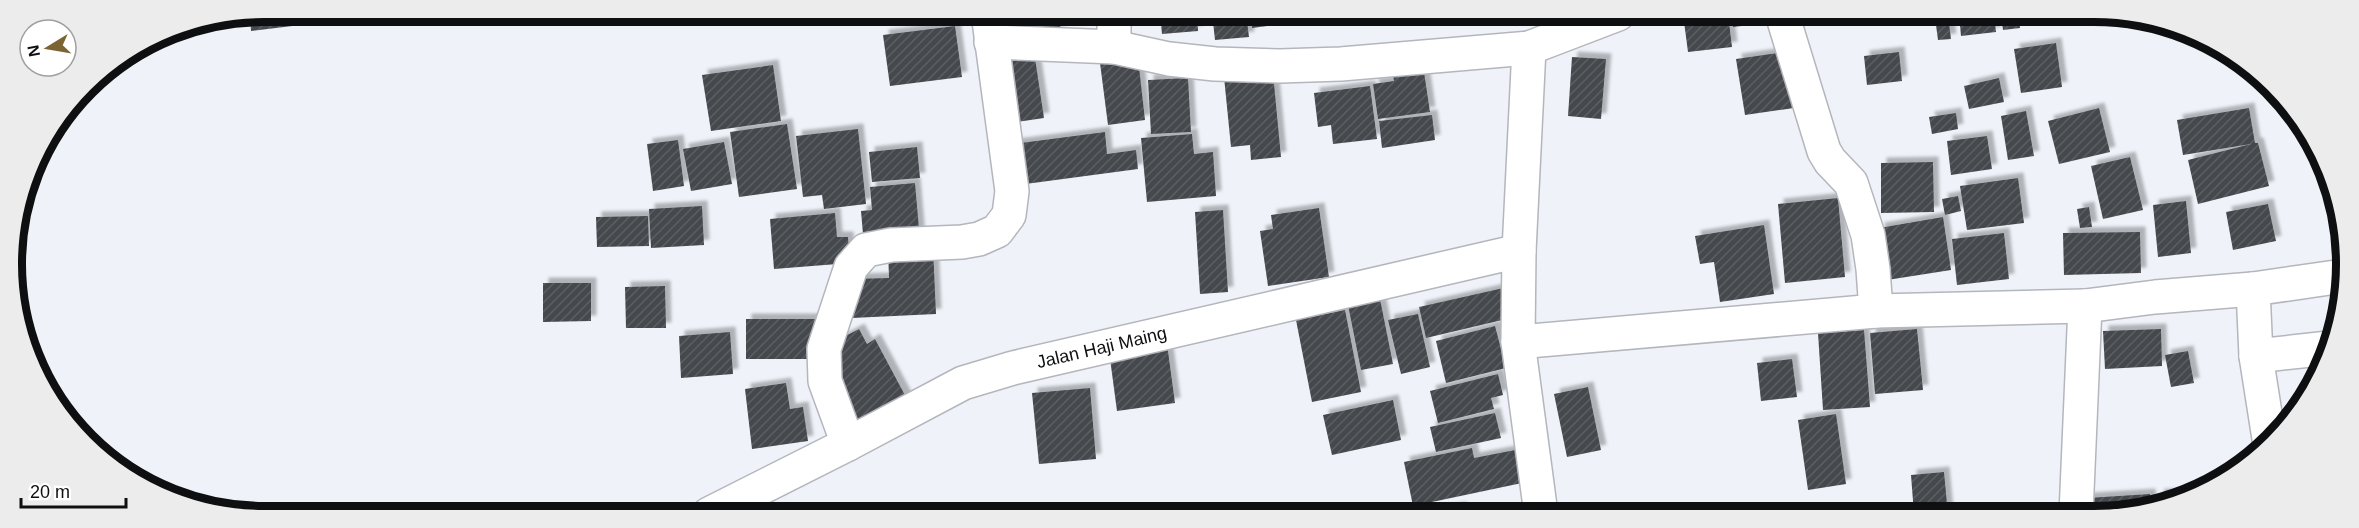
<svg xmlns="http://www.w3.org/2000/svg" width="2359" height="528" viewBox="0 0 2359 528" font-family="Arial,sans-serif">
	<defs>
		<pattern id="building-hatch" width="6" height="6" patternUnits="userSpaceOnUse" patternTransform="scale(1.5)"><rect width="6" height="6" fill="#45484d"/><path d="M-1 1l2-2M0 6l6-6M5 7l2-2" fill="none" stroke="#5c5e62"/></pattern>
		<filter id="shadow"><feDropShadow dx="5.5" dy="-5.5" stdDeviation="1.5" flood-color="#0004"/></filter>
	</defs>
	<rect width="100%" height="100%" fill="#eff3f9"/>
	<path fill="url(#building-hatch)" filter="url(#shadow)" d="M264,12H308L309,24L251,31L250,15Z
		M1029,13H1058L1061,31L1031,35Z
		M1061,13H1100V23L1061,21Z
		M1160,13H1197L1198,31L1162,34Z
		M1212,13H1246L1249,37L1215,40Z
		M1250,13H1288L1290,23L1252,28Z
		M1683,14H1728L1732,47L1688,52Z
		M1732,14H1766L1767,23L1733,27Z
		M1898,14H1945V15L1898,21Z
		M1959,14H1994L1996,32L1961,36Z
		M2001,14H2018L2020,28L2003,30Z
		M2030,14H2071V16L2032,25Z
		M1949,23L1951,39L1938,40L1936,25Z
		M955,26L962,77L890,86L883,35Z
		M2056,43L2062,87L2021,93L2014,49Z
		M1785,52L1794,108L1745,115L1736,59Z
		M1899,52L1902,81L1867,85L1864,56Z
		M1572,57L1606,59L1601,119L1568,116Z
		M1035,58L1044,118L1010,123L1002,62Z
		M1138,58L1145,120L1108,125L1100,63Z
		M773,65L781,121L711,131L702,75Z
		M1423,65L1430,112L1378,119L1373,84L1394,81L1392,69Z
		M1273,73L1281,157L1251,160L1250,145L1231,147L1224,77Z
		M1188,78L1191,132L1151,134L1148,80Z
		M1999,78L2004,102L1969,109L1964,86Z
		M1370,86L1377,139L1333,144L1331,125L1318,127L1314,93Z
		M2099,108L2110,152L2059,164L2048,121Z
		M2249,108L2255,143H2258L2269,186L2198,204L2188,160L2251,144L2183,155L2177,120Z
		M2026,111L2034,156L2008,160L2001,116Z
		M1956,113L1958,129L1932,134L1929,117Z
		M1432,115L1435,140L1382,148L1379,121Z
		M787,124L797,189L739,197L730,132Z
		M858,129L866,204L824,209L822,195L803,197L796,136Z
		M1105,132L1107,154L1136,150L1138,169L1018,185L1013,144Z
		M1192,134L1194,154L1213,152L1216,196L1147,202L1141,138Z
		M1987,136L1992,169L1951,175L1947,141Z
		M678,140L684,186L653,191L647,144Z
		M724,142L732,184L691,191L683,149Z
		M917,147L920,178L872,182L869,152Z
		M2130,157L2143,210L2103,219L2091,166Z
		M1933,162L1934,212L1881,213V163Z
		M2018,178L2024,223L1967,230L1960,186Z
		M915,183L920,240L864,246L861,211L872,210L870,187Z
		M1958,196L1961,211L1945,215L1942,199Z
		M1838,198L1845,277L1785,283L1778,204Z
		M2186,201L2191,253L2158,257L2153,205Z
		M2268,204L2276,241L2233,250L2226,212Z
		M702,206L704,245L651,248L649,209Z
		M2089,207L2092,227L2080,228L2077,209Z
		M1319,208L1329,277L1268,286L1260,231L1273,229L1271,215Z
		M1223,210L1228,292L1200,294L1195,212Z
		M835,213L837,237H848L850,263L774,269L770,219Z
		M648,216L649,246L597,247L596,217Z
		M1943,217L1951,270L1887,280L1879,228Z
		M1764,225L1774,294L1720,302L1714,262L1700,264L1695,236Z
		M2140,232L2141,273L2064,275L2063,233Z
		M2004,233L2009,279L1957,285L1952,239Z
		M933,247L936,314L852,318L850,279L889,278L888,248Z
		M543,283H591V321L543,322Z
		M665,286L666,328H626L625,287Z
		M1508,287L1515,317L1426,338L1419,307Z
		M1380,299L1393,364L1361,370L1348,305Z
		M1345,310L1361,392L1312,402L1296,320Z
		M1418,314L1430,367L1401,374L1388,320Z
		M746,319H819V359H746Z
		M1495,326L1506,368L1446,383L1436,341Z
		M859,329L867,344L875,339L907,399L859,425L827,365L832,343Z
		M1917,329L1923,390L1875,394L1870,333Z
		M2161,329L2162,366L2105,369L2103,331Z
		M1864,330L1870,407L1823,410L1818,333Z
		M730,332L733,374L681,378L679,336Z
		M1167,344L1175,403L1117,411L1109,351Z
		M2188,351L2194,383L2171,387L2165,355Z
		M1792,359L1797,397L1761,401L1757,363Z
		M1498,374L1503,395L1491,398L1494,409L1438,423L1430,391Z
		M786,383L790,409L803,407L808,441L752,449L745,389Z
		M1588,387L1601,450L1567,457L1554,394Z
		M1090,388L1096,459L1039,464L1032,393Z
		M1393,400L1401,440L1332,455L1323,415Z
		M1495,413L1501,438L1436,452L1430,427Z
		M1836,414L1846,484L1808,490L1798,420Z
		M1472,448L1474,458L1515,450L1522,483L1413,506L1404,462Z
		M1944,472L1948,514H1914L1911,475Z
		M2150,494L2151,507L2128,514H2088L2087,498Z
		M2159,494L2189,495L2158,505Z
		M1461,507L1462,514H1429V513Z"/>
	<g fill="none" stroke-linecap="round" stroke-linejoin="round">
		<defs>
			<g id="street">
				<path d="M1782,14L1824,151L1830,161L1851,183L1868,235L1873,269L1876,311"/>
				<path d="M991,42L1114,47L1169,59L1215,64L1280,66L1341,64L1529,48L1618,14"/>
				<path d="M1114,47V13"/>
				<path d="M1529,48L1519,251L1518,342L1541,514"/>
				<path d="M2253,289L2256,356L2270,445"/>
				<path d="M1518,342L1876,311L2085,306L2155,297L2253,289L2343,276"/>
				<path d="M2256,356L2329,348"/>
				<path d="M848,444L825,381L824,349L851,267L866,250L891,245L962,242L979,239L997,231L1009,215L1012,191L988,13"/>
				<path id="s1" d="M709,514L848,444L963,383L1013,368L1519,251"/>
				<path d="M2076,514L2085,306"/>
			</g>
		</defs>
		<use href="#street" stroke="#b3b6bc" stroke-width="36"/>
		<use href="#street" stroke="#fff" stroke-width="33"/>
	</g>
	<g text-anchor="middle" stroke-width="6" stroke-linejoin="round" paint-order="stroke">
		<g font-size="18" fill="#0e0f11" stroke="#fff">
			<text dy="6" stroke="none"><textPath href="#s1" startOffset="429">Jalan Haji Maing</textPath></text>
		</g>
	</g>
	<path d="M0 0H2359V528H0ZM264 22H2094A242 242 0 0 1 2336 264V264A242 242 0 0 1 2094 506H264A242 242 0 0 1 22 264V264A242 242 0 0 1 264 22Z" fill="#ececec" fill-rule="evenodd"/>
	<path fill="none" stroke="#0e0f11" stroke-width="8" d="M264 22H2094A242 242 0 0 1 2336 264V264A242 242 0 0 1 2094 506H264A242 242 0 0 1 22 264V264A242 242 0 0 1 264 22Z"/>
	<g transform="translate(48 48) rotate(259)"><circle r="28" fill="#ffffff" stroke="#9f9fa0" stroke-width="1.5"/>
	<path d="M0-4.5L10 22L0 15L-10 22Z" fill="#7b6333"/>
	<text y="-9" font-size="16" font-weight="bold" text-anchor="middle" fill="#0e0f11">N</text>
	</g>
	<path d="M21 498v9h105v-9" fill="none" stroke="#0e0f11" stroke-width="3"/>
	<text x="30" y="498" font-size="18" fill="#0e0f11" stroke="#ffffff" stroke-width="4.5" paint-order="stroke">20 m</text>
</svg>
